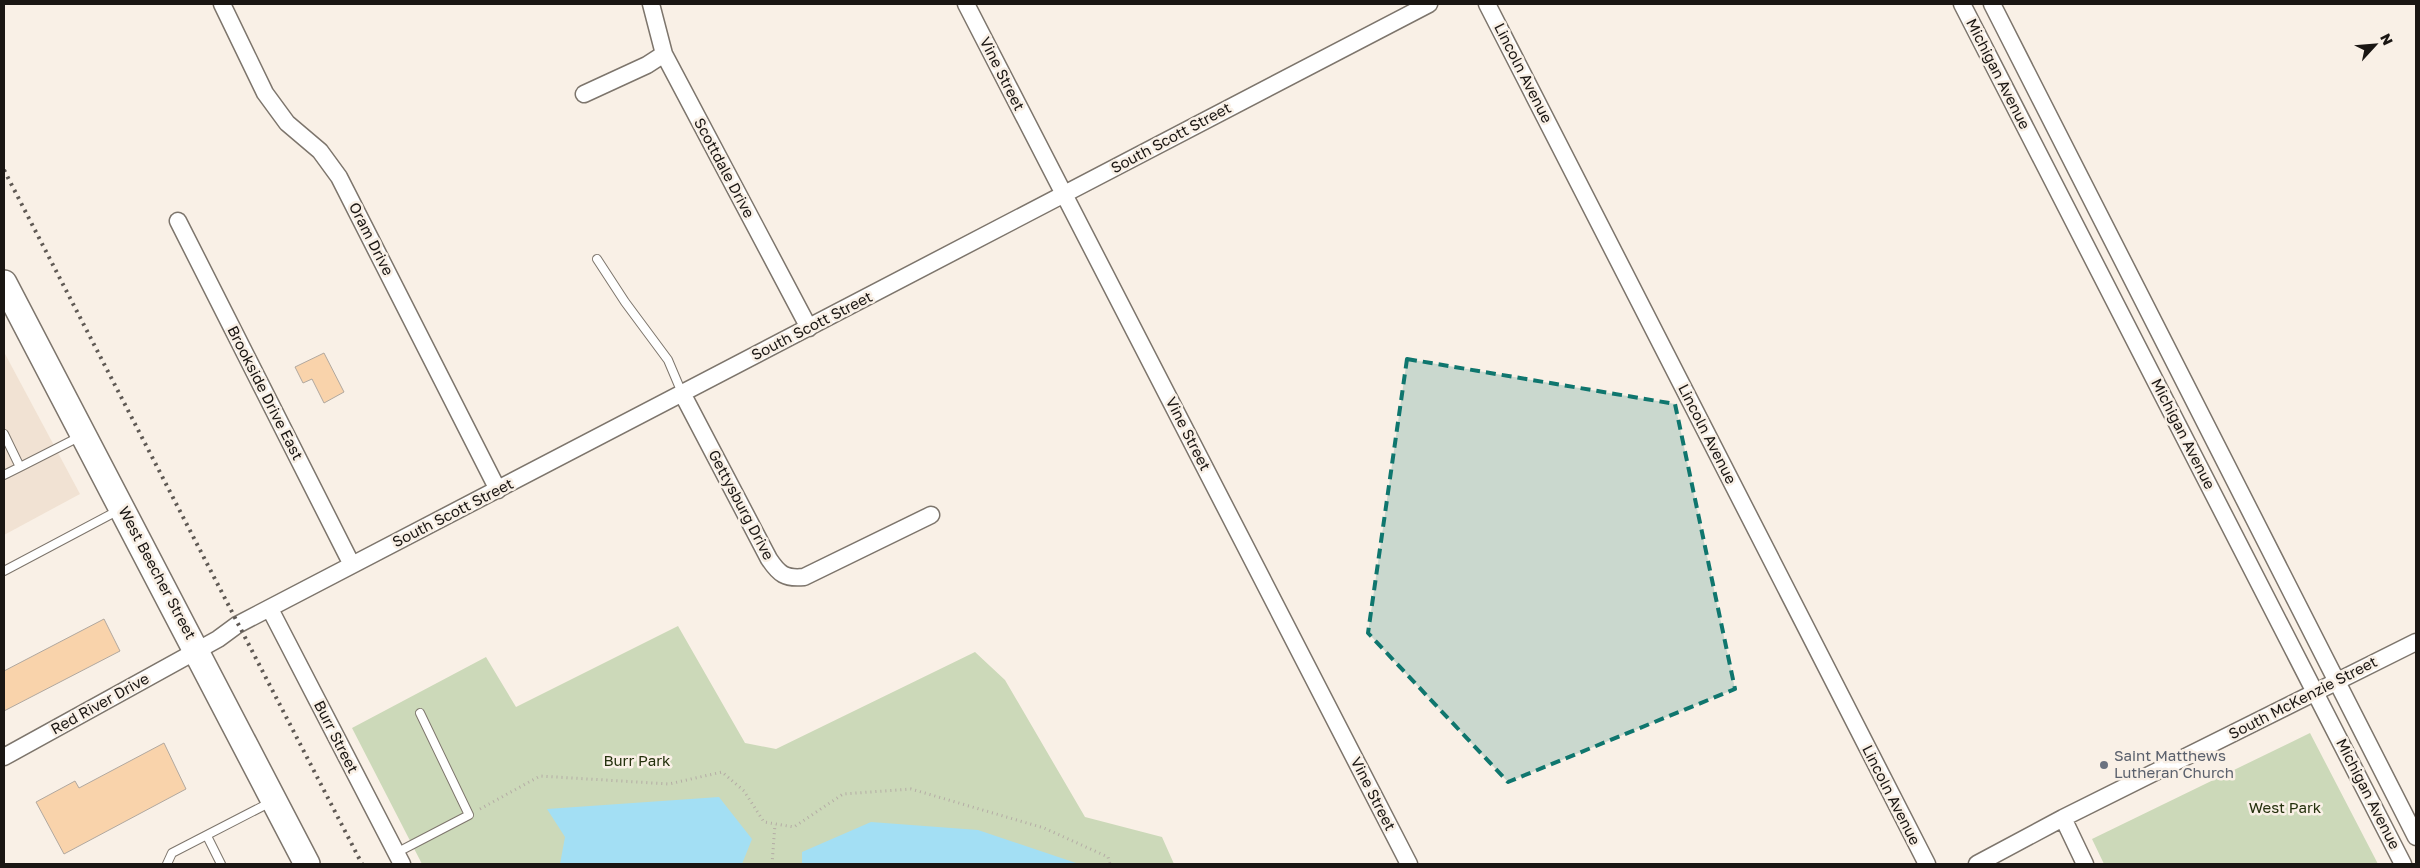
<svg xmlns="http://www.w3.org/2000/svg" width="2420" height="868" viewBox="0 0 2420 868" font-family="'Golos Text',sans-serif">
	<rect width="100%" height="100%" fill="#f9f0e6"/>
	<path fill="#f1e2d3" d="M4,352L80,494L4,535Z"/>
	<path fill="#ccd9b9" d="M678,626L745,743L776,749L975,652L1005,680L1085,817L1162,837L1174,864H422L352,728L486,657L516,707Z
		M2310,733L2378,864H2104L2092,839Z"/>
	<path fill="#a3dff4" d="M719,797L752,839L742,864H560L565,837L547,809Z
		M871,822L978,830L1079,864H802V852Z"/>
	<path fill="#f9d3ab" stroke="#b1a89f" d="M324,353L344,392L324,403L312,379L303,383L295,367Z
		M104,619L120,651L4,711V671Z
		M164,743L186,789L64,854L36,802L75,781L79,788Z"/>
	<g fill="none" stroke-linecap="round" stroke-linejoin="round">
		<defs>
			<path id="lane" d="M597,259L625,302L668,360L682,393
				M4,434L20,467L79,437
				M4,475L20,467
				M4,571L119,510
				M207,836L221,864
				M396,853L469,815L420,713
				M167,864L172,853L271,802"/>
			<path id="street" d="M222,4L265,93L287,123L320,151L339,177L498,490
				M651,4L664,54L809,328
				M966,4L1409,864
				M1487,4L1927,864
				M1962,4L2403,864
				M1992,4L2416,837
				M584,94L647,65L664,54
				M178,221L352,565
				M682,393L769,559C779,574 785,579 804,577L931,515
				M270,609L402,864
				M4,757L218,639L237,625L1429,4
				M2063,818L2085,864
				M1977,864L2063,818L2416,642"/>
			<path id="primary" d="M4,283L307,864"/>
		</defs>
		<use href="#lane" stroke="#7d756c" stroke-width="10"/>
		<use href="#street" stroke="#7d756c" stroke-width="19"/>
		<use href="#primary" stroke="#7d756c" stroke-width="28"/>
		<path stroke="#b4aca5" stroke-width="3" stroke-dasharray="1 4" stroke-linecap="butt" d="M480,809L540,776L669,784L722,772L744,791L764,822L794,827L843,794L911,789L1044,828L1108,857L1110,864
			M772,864L775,824"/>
		<use href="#lane" stroke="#fff" stroke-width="8"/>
		<use href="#street" stroke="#fff" stroke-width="16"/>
		<use href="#primary" stroke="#fff" stroke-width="25"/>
		<path stroke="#5f5954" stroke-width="4" stroke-dasharray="2.5 5" stroke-linecap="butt" d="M4,170L362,864"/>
	</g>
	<path fill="#0f766e" fill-opacity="0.2" stroke="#0f766e" stroke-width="4" stroke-dasharray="10 6" stroke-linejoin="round" d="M1407,359L1675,404L1735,689L1508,782L1368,633Z"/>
	<circle fill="#6b7280" stroke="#f9f0e6" stroke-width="2" cx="2104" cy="765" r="5"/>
	<g text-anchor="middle" stroke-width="5" stroke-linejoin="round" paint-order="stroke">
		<g font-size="15" fill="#1a1613" stroke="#f9f0e6">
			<text transform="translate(1523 73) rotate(63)" y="5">Lincoln Avenue</text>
			<text transform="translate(1002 74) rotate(63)" y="5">Vine Street</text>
			<text transform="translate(1998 74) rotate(63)" y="5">Michigan Avenue</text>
			<text transform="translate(1171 138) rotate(-28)" y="5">South Scott Street</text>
			<text transform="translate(724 168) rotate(62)" y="5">Scottdale Drive</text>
			<text transform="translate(371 239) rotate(63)" y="5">Oram Drive</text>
			<text transform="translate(812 326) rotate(-27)" y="5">South Scott Street</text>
			<text transform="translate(265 393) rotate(63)" y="5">Brookside Drive East</text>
			<text transform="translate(1188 434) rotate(63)" y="5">Vine Street</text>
			<text transform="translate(1707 434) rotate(63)" y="5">Lincoln Avenue</text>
			<text transform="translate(2183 434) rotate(63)" y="5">Michigan Avenue</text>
			<text transform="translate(741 505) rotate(62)" y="5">Gettysburg Drive</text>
			<text transform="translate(453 513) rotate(-27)" y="5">South Scott Street</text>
			<text transform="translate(157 573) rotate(62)" y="5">West Beecher Street</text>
			<text transform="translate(2303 698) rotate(-27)" y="5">South McKenzie Street</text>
			<text transform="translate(100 704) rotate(-29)" y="5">Red River Drive</text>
			<text transform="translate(336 737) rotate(63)" y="5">Burr Street</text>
			<text transform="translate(1373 794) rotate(63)" y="5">Vine Street</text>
			<text transform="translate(2368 794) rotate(63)" y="5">Michigan Avenue</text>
			<text transform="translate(1891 795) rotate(63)" y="5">Lincoln Avenue</text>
		</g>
		<g font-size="15" fill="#5b616d" stroke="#f9f0e6" text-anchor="start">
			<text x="2114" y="761">Saint Matthews<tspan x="2114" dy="17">Lutheran Church</tspan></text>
		</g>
		<g font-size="15" fill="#25310d" stroke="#f9f0e6">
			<text x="637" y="766">Burr Park</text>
			<text x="2285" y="813">West Park</text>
		</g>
	</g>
	<rect width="2420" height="868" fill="none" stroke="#1a1613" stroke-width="10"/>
	<g transform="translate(2375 45) rotate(64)" stroke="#f9f0e6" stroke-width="4" paint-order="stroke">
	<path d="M0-4L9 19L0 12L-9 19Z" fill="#1a1613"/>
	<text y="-8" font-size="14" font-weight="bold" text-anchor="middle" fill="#1a1613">N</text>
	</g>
</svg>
